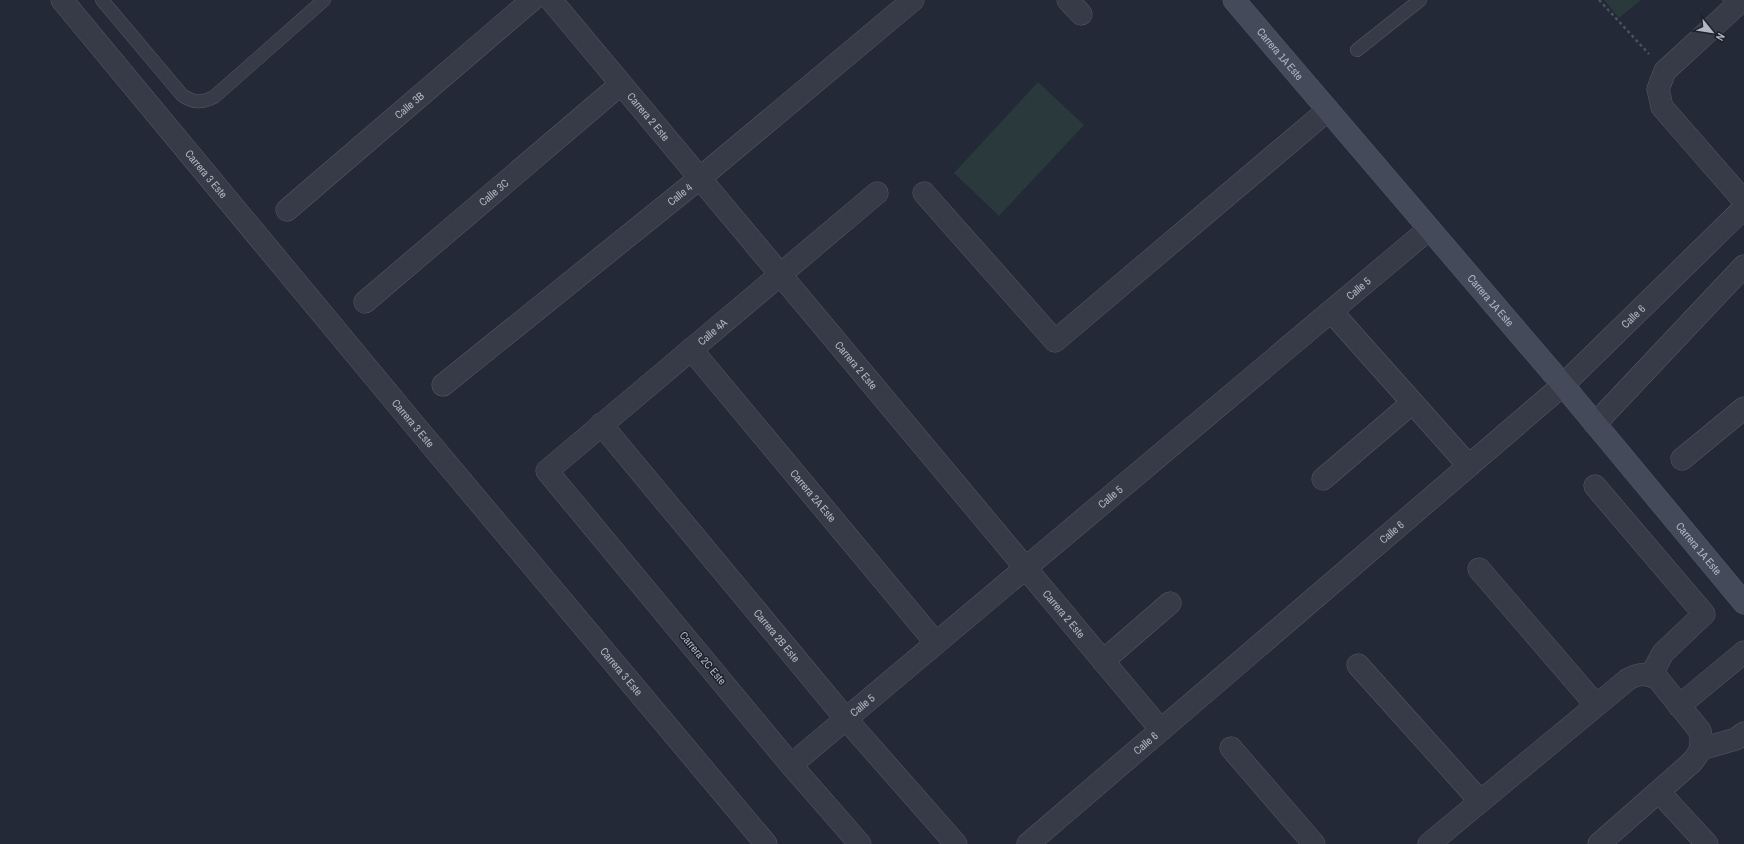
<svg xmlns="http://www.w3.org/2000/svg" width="1744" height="844" viewBox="0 0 1744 844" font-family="'Archivo Narrow',sans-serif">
	<rect width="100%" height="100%" fill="#232936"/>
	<path fill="#29393c" d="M1604,0H1641L1619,18Z
		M1038,82L1084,125L999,216L954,173Z"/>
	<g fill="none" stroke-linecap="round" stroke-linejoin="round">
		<defs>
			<path id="lane" d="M102,0L182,95C193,103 202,103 214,97L324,0
				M1357,50L1420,0"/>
			<g id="street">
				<path id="s1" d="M62,0L417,428L766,844"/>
				<path id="s2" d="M551,0L1161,730"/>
				<path d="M1068,0L1081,14"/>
				<path d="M1734,0L1738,4L1665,71L1658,89L1662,107L1744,201"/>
				<path d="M924,193L1055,341L1328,110"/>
				<path id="s3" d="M287,210L532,0"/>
				<path id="s4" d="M365,302L621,84"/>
				<path d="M1331,311L1469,466"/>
				<path id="s5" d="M691,349L936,643"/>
				<path id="s6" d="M443,385L700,178L913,0"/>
				<path id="s7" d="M601,424L846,719L956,844"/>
				<path d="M1595,424L1744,266"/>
				<path d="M1682,459L1744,408"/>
				<path d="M1323,479L1412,403"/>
				<path d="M1595,486L1704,614L1663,653L1651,675"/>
				<path d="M1479,569L1596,705"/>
				<path d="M1103,661L1170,603"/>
				<path d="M1358,665L1480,801"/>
				<path d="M1679,706L1744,652"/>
				<path d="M1231,748L1314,844"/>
				<path d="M1701,749L1736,739L1744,733"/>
				<path id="s8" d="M791,765L1429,229"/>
				<path d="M1659,792L1707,844"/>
				<path id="s9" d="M860,844L791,765L547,471L877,193"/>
				<path id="s10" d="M1028,844L1563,385L1744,208"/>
				<path d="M1429,844L1627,680C1638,673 1646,673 1658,679L1700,731C1703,745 1700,754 1691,763L1599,844"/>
			</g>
			<g id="secondary">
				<path id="s11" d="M1234,0L1563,385L1744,603"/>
			</g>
		</defs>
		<use href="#lane" stroke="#545965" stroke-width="14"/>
		<use href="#street" stroke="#545965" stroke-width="23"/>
		<use href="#secondary" stroke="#545965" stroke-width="23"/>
		<path stroke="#465559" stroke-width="2.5" stroke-dasharray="3 3" stroke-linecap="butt" d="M1599,0L1649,54"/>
		<use href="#lane" stroke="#363b47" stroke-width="13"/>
		<use href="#street" stroke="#363b47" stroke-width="22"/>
		<use href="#secondary" stroke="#454a5a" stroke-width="22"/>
	</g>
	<g text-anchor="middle" stroke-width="3" stroke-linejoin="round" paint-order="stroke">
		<g font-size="11" fill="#b1b6c3" stroke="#1c212c">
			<text dy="4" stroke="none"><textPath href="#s11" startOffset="71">Carrera 1A Este</textPath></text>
			<text dy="4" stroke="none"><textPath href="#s3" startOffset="161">Calle 3B</textPath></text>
			<text dy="4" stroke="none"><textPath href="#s2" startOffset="152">Carrera 2 Este</textPath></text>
			<text dy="4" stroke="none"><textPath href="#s1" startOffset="226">Carrera 3 Este</textPath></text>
			<text dy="4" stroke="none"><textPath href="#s4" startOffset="169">Calle 3C</textPath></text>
			<text dy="4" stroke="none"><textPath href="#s6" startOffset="304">Calle 4</textPath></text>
			<text dy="4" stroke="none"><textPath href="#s8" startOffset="741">Calle 5</textPath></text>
			<text dy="4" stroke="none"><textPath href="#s11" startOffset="395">Carrera 1A Este</textPath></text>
			<text dy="4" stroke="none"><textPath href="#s10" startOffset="803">Calle 6</textPath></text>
			<text dy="4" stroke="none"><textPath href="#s9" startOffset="703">Calle 4A</textPath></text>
			<text dy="4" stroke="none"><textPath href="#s2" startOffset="476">Carrera 2 Este</textPath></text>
			<text dy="4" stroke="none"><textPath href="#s1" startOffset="550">Carrera 3 Este</textPath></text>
			<text dy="4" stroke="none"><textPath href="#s5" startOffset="191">Carrera 2A Este</textPath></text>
			<text dy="4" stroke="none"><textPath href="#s8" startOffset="417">Calle 5</textPath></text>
			<text dy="4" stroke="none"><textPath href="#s10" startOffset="479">Calle 6</textPath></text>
			<text dy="4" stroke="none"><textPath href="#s11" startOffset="719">Carrera 1A Este</textPath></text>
			<text dy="4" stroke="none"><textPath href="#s2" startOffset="800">Carrera 2 Este</textPath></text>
			<text dy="4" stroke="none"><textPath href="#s7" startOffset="275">Carrera 2B Este</textPath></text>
			<text transform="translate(703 658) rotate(50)" y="4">Carrera 2C Este</text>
			<text dy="4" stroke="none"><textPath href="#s1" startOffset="874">Carrera 3 Este</textPath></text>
			<text dy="4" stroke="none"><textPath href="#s8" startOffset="93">Calle 5</textPath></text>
			<text dy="4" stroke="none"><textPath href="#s10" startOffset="155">Calle 6</textPath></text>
		</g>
	</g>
	<g transform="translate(1712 32) rotate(120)" stroke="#1c212c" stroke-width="3" paint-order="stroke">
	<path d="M0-3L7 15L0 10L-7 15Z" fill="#b1b6c3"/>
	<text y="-6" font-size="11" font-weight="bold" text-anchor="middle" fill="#b1b6c3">N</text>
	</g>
</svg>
